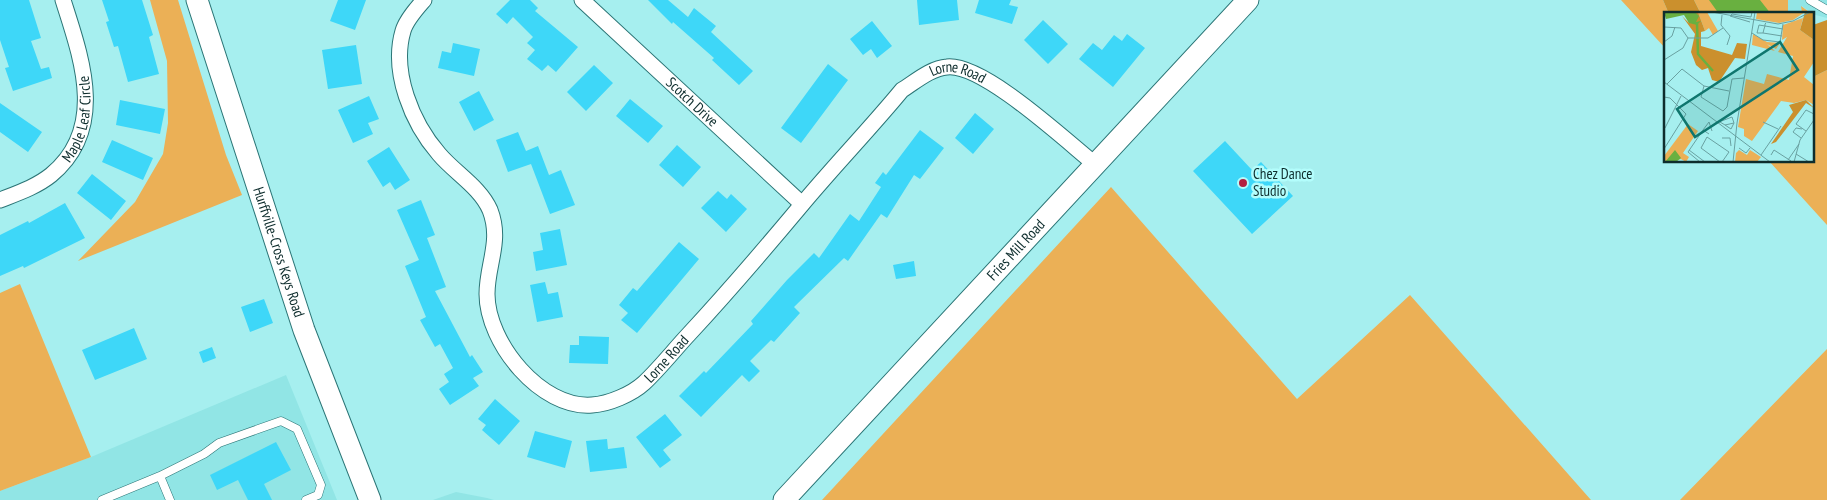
<svg xmlns="http://www.w3.org/2000/svg" width="1827" height="500" viewBox="0 0 1827 500" font-family="'PT Sans Narrow',sans-serif">
	<rect width="100%" height="100%" fill="#a6efef"/>
	<path fill="#91e5e5" d="M1788,0H1827V18L1812,14L1802,6V13L1788,14Z
		M286,375L337,500H0V491L91,457Z
		M456,492L487,498L494,500H433Z"/>
	<path fill="#ebb056" d="M150,0H178L226,155L242,195L78,261L135,202L163,154L168,123L167,61Z
		M1621,0H1663L1669,14H1666V49Z
		M1694,0H1788V13H1802L1801,6L1812,14H1701Z
		M1827,70V225L1769,161H1813V77Z
		M1111,187L1297,399L1410,295L1591,500H822Z
		M20,284L91,457L0,491V293Z
		M1827,349V500H1680Z"/>
	<path fill="#cb902d" d="M1663,0H1694L1701,14H1669Z
		M1827,20V70L1813,77V25Z"/>
	<path fill="#69b040" d="M1709,0H1760L1771,14H1719Z"/>
	<path fill="#3ed7f8" d="M0,0H29L41,38L31,41L41,69L49,67L52,78L13,91L5,68L9,67L0,40Z
		M102,0H142L153,35L149,37L159,74L128,82L118,46L114,47L106,22L109,21Z
		M338,0H366L355,30L330,21Z
		M510,0H530L538,8L535,11L578,47L556,72L548,65L542,71L527,59L535,50L527,43L533,37L513,17L507,24L496,14Z
		M648,0H668L688,17L694,8L716,26L711,32L753,71L739,85L712,60L714,58L673,22L672,24Z
		M917,0H957L959,20L919,25Z
		M979,0H1011L1009,5L1018,7L1012,24L975,13Z
		M1043,20L1068,44L1048,64L1024,40Z
		M872,21L892,46L877,58L871,49L863,55L850,39Z
		M1127,34L1145,48L1113,87L1079,59L1093,43L1102,50L1114,35L1122,41Z
		M453,43L480,49L474,76L438,68L442,51L451,53Z
		M356,45L362,84L328,89L322,50Z
		M828,64L848,80L801,143L781,128Z
		M594,65L613,83L586,111L567,92Z
		M479,91L494,120L474,131L459,102Z
		M369,96L379,119L368,123L373,134L353,143L338,110Z
		M630,99L663,126L648,143L616,116Z
		M120,100L165,109L160,134L116,125Z
		M0,103L42,132L28,152L0,132Z
		M975,113L994,129L973,154L955,138Z
		M920,130L944,148L920,179L914,175L887,218L881,214L848,261L844,258L794,307L800,313L774,342L771,340L750,361L760,371L749,382L742,375L701,417L679,396L704,371L706,373L753,324L751,321L787,280L814,253L819,258L850,214L859,221L881,187L875,183L883,172L886,175Z
		M518,132L526,151L538,146L549,175L561,170L575,205L550,214L531,164L508,172L496,140Z
		M112,140L153,158L143,180L102,162Z
		M1225,141L1252,170L1261,162L1293,196L1252,234L1193,171Z
		M677,145L701,167L683,187L659,165Z
		M389,147L410,180L395,190L390,182L383,187L367,161Z
		M92,174L126,201L111,220L77,193Z
		M718,191L727,199L731,194L747,209L726,232L701,208Z
		M421,200L435,235L427,238L446,287L435,291L470,357L472,355L483,372L473,378L479,386L450,405L439,389L449,382L444,374L453,368L440,344L435,347L420,320L426,317L405,266L419,260L397,210Z
		M65,203L85,238L24,268L23,266L0,276V235L28,221L29,223Z
		M560,229L567,265L536,271L533,252L543,250L540,233Z
		M679,242L699,259L637,333L621,320L628,313L619,305L633,288L637,291Z
		M914,261L916,276L896,279L893,265Z
		M545,282L548,294L558,292L563,317L537,322L530,285Z
		M264,299L273,323L250,332L241,307Z
		M134,328L147,359L95,380L82,350Z
		M579,336L609,337L608,364L569,363L570,345H579Z
		M212,347L216,358L203,363L199,352Z
		M495,399L520,421L499,445L482,430L486,425L478,419Z
		M665,414L682,435L663,450L671,460L660,468L636,437Z
		M535,431L572,441L565,468L527,457Z
		M607,439L608,449L624,447L627,468L590,472L586,441Z
		M276,442L291,470L264,484L272,500H248L238,480L217,490L210,475Z"/>
	<g fill="none" stroke-linecap="round" stroke-linejoin="round">
		<defs>
			<path id="service" d="M1810,0L1827,10
				M160,476L204,454L219,443L281,421L297,429L321,485L318,495L306,500
				M102,500L160,476L170,500"/>
			<g id="minor">
				<path id="s1" d="M424,0C417,8 406,20 403,31C391,72 412,123 439,154C455,173 480,187 490,210C502,241 487,264 487,294C487,343 541,409 592,405C609,404 632,394 644,383C660,368 674,350 689,334C727,293 763,251 799,208C832,168 869,130 902,90C915,82 931,68 947,67C983,63 1066,141 1096,165"/>
				<path id="s2" d="M582,0L802,204"/>
				<path id="s3" d="M0,200C18,193 36,187 51,175C108,128 81,57 63,0"/>
			</g>
			<g id="secondary">
				<path id="s4" d="M197,0L304,330L370,500"/>
				<path id="s5" d="M784,500L1248,0"/>
			</g>
		</defs>
		<use href="#service" stroke="#2b7576" stroke-width="9"/>
		<use href="#minor" stroke="#2b7576" stroke-width="17"/>
		<use href="#secondary" stroke="#2b7576" stroke-width="23"/>
		<use href="#service" stroke="#fff" stroke-width="8"/>
		<use href="#minor" stroke="#fff" stroke-width="15"/>
		<use href="#secondary" stroke="#fff" stroke-width="21"/>
	</g>
	<circle fill="#b21f3f" stroke="#b3fdfc" stroke-width="2" cx="1243" cy="183" r="5"/>
	<g text-anchor="middle" stroke-width="5" stroke-linejoin="round" paint-order="stroke">
		<g font-size="15" fill="#0e2d2d" stroke="#b3fdfc">
			<text dy="5" stroke="none"><textPath href="#s1" startOffset="1009">Lorne Road</textPath></text>
			<text dy="5" stroke="none"><textPath href="#s2" startOffset="150">Scotch Drive</textPath></text>
			<text dy="5" stroke="none"><textPath href="#s3" startOffset="122">Maple Leaf Circle</textPath></text>
			<text dy="5" stroke="none"><textPath href="#s4" startOffset="265">Hurffville-Cross Keys Road</textPath></text>
			<text dy="5" stroke="none"><textPath href="#s5" startOffset="341">Fries Mill Road</textPath></text>
			<text dy="5" stroke="none"><textPath href="#s1" startOffset="589">Lorne Road</textPath></text>
		</g>
		<g font-size="15" fill="#0e2d2d" stroke="#b3fdfc" text-anchor="start">
			<text x="1253" y="179">Chez Dance<tspan x="1253" dy="17">Studio</tspan></text>
		</g>
	</g>
	<g transform="translate(1664 12)">
		<rect width="150" height="150" fill="#a6efef"/>
		<path d="M34,0H43L54,19L49,23L45,16L41,19ZM93,0H141L129,8L115,11L92,7ZM139,6L136,18L150,28V50L140,65L150,73V93L142,88L130,91L117,89L88,129L80,124V117L74,115L82,67L100,72L103,62L125,68L129,44L114,40L123,25L118,28L119,13ZM89,22L103,30L116,31L112,37L103,32L111,39L88,33ZM24,112L34,119L19,141L25,145L22,150L17,147L0,150V144ZM75,138L83,143L86,138L97,145L93,150H71L72,141Z" fill="#ebb056"/>
		<path d="M20,0H34L41,19L37,20V34L68,43L73,31L83,32L81,47L71,46L55,70L48,68L44,56L38,58L32,53L27,40L31,22L18,4L25,11ZM141,0H150V28L136,18ZM142,88L150,96L142,91L112,130L107,132L129,100L125,93Z" fill="#cb902d"/>
		<path d="M0,0L32,1L35,4L32,10L37,9L33,13L25,11L20,3L2,7ZM11,138L17,146L12,150H1Z" fill="#69b040"/>
		<path fill="none" stroke="#69b040" stroke-width="2.5" d="M33,12L34,42L49,59"/>
		<path fill="none" stroke="#69a1a1" stroke-width="1" d="M48,0L114,12L129,9L146,0M58,3L57,13L66,24L63,33M66,4L68,2L87,5L88,0M66,4L86,10M102,11L101,12V14L100,17L99,21H93L95,13L119,17M0,15L17,16L24,26L19,36L0,48M88,21L99,28L116,30L119,12M99,21L118,24M24,26H44L59,16M0,30L8,24L11,15M0,70L106,150M3,72L18,57L40,74L65,79M40,74L37,85L59,99L63,95L68,67L80,66M0,85L6,86L22,102L0,137M55,110L68,105L70,111M56,110L61,113L70,111L67,117L61,113M99,110L114,117M1,116L17,84M39,118L45,110L48,119M142,119L132,112L142,98L150,102M58,126H66L67,134M137,126L129,120L132,116L138,117M75,136L82,141L86,136M25,138L41,150M132,142L145,150M97,143L117,114M107,143L110,138L127,149M124,148L135,132M36,150L24,140L39,118L45,122M56,150L37,136L43,125L65,140L58,150M69,150L73,111L91,0M130,150L136,128L150,108"/>
		<path fill="#0f766e" fill-opacity="0.15" stroke="#0f766e" stroke-width="2.5" d="M116,30L134,58L31,125L13,97Z"/>
		<rect width="150" height="150" fill="none" stroke="#0e2d2d" stroke-width="2.5"/>
	</g>
</svg>
